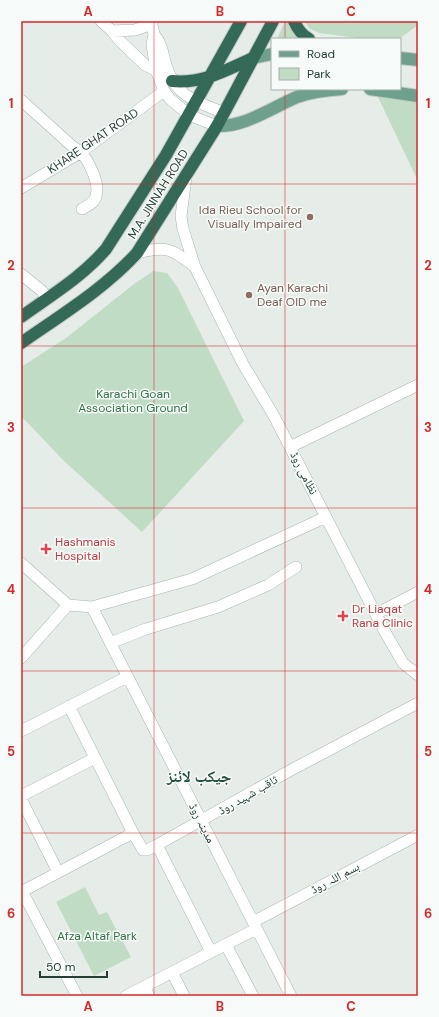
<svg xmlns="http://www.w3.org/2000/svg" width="439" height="1017" viewBox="0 0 439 1017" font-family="'DM Sans','Noto Naskh Arabic',sans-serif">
	<rect width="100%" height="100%" fill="#e6ede9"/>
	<path fill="#c1dcc5" d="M285,21H287L299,39H277Z
		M304,21H418V25L399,39H366L319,33L310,29Z
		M376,93L418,100V181Z
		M153,271L167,273L178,288L244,421L142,532L64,461L21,416V367L66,338L134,284Z
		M85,887L99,915L107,912L131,957L94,976L56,902Z"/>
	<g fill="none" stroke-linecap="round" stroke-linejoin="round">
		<defs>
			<path id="minor" d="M101,21L112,31L118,39L145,65L153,69L163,68
				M151,21L154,34L152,45L156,70L164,91L170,99L189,115L217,126
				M112,31L135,30L152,24
				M154,34C164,47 162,54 167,68C176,97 198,102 224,113
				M21,100L72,146C75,148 78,150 80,152C89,160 100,184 96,196C95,203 87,206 82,209
				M186,177L181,216L183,229L195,267L243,364L274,416L385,632L403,663L418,675
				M21,188L81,152L164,91
				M137,253C167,245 172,249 195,267
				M21,274L42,291L47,298
				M290,447L418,385
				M21,563L68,605L92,607L192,579L326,517
				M92,607L291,996
				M376,614L418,592
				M110,643L146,629L218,607L268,585L296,567
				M21,658L68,605
				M69,706L133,833
				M21,731L127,677
				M21,796L95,758
				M21,799L58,872
				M157,845L211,952
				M22,891L77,996
				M21,892L133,833L143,850H147L157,845L291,770L418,703
				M253,922L418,835
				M226,945L253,996
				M172,972L184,996
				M144,987L149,996
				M126,996L256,929"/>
			<path id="major" d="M253,58L272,54
				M400,58L418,60
				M370,89L418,96
				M217,126C245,127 271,108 297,97C311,92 327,90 342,89"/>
			<path id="highway" d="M294,21C297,28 302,35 309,39
				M172,81C203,84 226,70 253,58
				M21,317C50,296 82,277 106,249L166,155L241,21
				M21,343C61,315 104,289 137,253L217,126L273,21"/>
		</defs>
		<use href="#minor" stroke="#a9b5af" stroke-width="12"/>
		<use href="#major" stroke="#c2c9c6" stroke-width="14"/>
		<use href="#highway" stroke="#c2c9c6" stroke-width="14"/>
		<use href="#minor" stroke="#fff" stroke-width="11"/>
		<use href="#major" stroke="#6f9f8d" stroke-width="12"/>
		<use href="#highway" stroke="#346857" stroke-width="12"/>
	</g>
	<path fill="none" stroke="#d62828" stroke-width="1" stroke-opacity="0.55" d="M154,21V996M285,21V39M285,89V996M21,184H418M21,346H418M21,508H418M21,671H418M21,833H418"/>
	<g fill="#8d6e63" stroke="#f6faf8" stroke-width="1.5">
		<circle cx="310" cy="217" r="4"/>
		<circle cx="249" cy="295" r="4"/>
	</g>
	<g fill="#e0444e" stroke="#f6faf8" stroke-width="1.5">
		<path d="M44 543h4v4h4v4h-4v4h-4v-4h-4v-4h4z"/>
		<path d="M341 610h4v4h4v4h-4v4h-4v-4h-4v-4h4z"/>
	</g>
	<g text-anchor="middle" stroke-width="3" stroke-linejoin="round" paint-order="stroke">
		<g font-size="12" fill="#263e35" stroke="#f6faf8">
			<text transform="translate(93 141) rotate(-34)" y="4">KHARE GHAT ROAD</text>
			<text transform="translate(158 194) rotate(-58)" y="4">M.A. JINNAH ROAD</text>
			<text transform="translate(304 473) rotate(63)" y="4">نظامی روڈ</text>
			<text transform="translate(248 795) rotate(-30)" y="4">ثاقب شہید روڈ</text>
			<text transform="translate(202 823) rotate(63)" y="4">مدینہ روڈ</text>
			<text transform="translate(335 878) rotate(-28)" y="4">بسم اللہ روڈ</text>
		</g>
		<g font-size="12" fill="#785e54" stroke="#f6faf8" text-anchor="end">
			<text x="302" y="214">Ida Rieu School for<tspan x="302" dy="14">Visually Impaired</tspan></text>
			<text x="257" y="292" text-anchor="start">Ayan Karachi<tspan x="257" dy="14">Deaf OID me</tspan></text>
		</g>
		<g font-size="12" fill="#347244" stroke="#f6faf8">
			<text x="133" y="398">Karachi Goan<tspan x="133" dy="14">Association Ground</tspan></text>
			<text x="97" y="940">Afza Altaf Park</text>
		</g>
		<g font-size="12" fill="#be3a42" stroke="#f6faf8" text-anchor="start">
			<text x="55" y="546">Hashmanis<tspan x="55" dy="14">Hospital</tspan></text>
			<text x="352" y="613">Dr Liaqat<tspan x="352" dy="14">Rana Clinic</tspan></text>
		</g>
		<g font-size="16" font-weight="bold" fill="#244f3f" stroke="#f6faf8">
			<text x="199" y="782">جیکب لائنز</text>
		</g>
	</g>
	<rect width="439" height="1017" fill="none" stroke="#f6faf8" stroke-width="44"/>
	<rect x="271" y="38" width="130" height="52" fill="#f6faf8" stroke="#a3afaa"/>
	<rect x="279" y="51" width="20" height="6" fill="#6f9f8d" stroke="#a3afaa"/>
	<text x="307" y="58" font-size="12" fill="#263e35">Road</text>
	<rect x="279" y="68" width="20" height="12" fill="#c1dcc5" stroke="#a3afaa"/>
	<text x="307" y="78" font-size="12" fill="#263e35">Park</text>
	<path d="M40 971v6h67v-6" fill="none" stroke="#263e35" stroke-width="2"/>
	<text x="46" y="971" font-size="12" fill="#263e35" stroke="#f6faf8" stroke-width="3" paint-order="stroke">50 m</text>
	<rect x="22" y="22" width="395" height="973" fill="none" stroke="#d62828" stroke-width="1.5"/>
	<g font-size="13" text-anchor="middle" font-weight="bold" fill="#d62828">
		<text x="88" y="16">A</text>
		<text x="220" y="16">B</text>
		<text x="351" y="16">C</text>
		<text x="11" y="108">1</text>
		<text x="428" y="108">1</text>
		<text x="11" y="270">2</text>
		<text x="428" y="270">2</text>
		<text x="11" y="432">3</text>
		<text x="428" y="432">3</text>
		<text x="11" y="594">4</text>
		<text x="428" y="594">4</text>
		<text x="11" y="756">5</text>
		<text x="428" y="756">5</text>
		<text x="11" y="918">6</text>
		<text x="428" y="918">6</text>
		<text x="88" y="1011">A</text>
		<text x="220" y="1011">B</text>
		<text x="351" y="1011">C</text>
	</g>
</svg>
